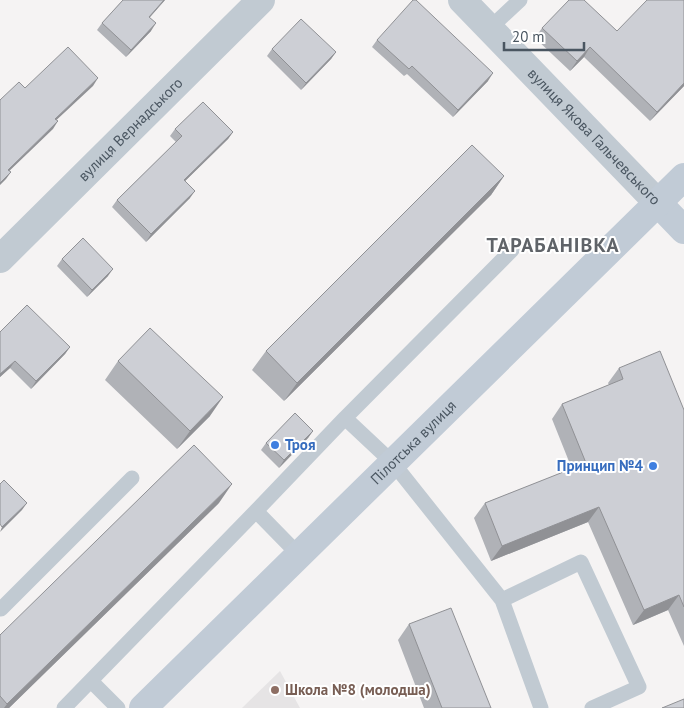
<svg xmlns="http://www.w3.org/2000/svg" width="684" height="708" viewBox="0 0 684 708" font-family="'PT Sans',sans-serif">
	<rect width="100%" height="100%" fill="#f5f3f3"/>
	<path fill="#e6e4e5" d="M280,671L300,708H242Z"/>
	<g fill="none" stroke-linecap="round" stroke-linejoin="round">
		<path stroke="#c1cad2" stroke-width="15" d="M489,29L520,0
			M512,250L345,418L393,463L502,600L581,562L639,687L592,708
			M299,555L256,511L345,418
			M502,600L541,708
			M0,608L1,609L132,478
			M91,681L118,708
			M64,708L256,511"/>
		<g stroke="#c1cad2" stroke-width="28">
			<path id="s1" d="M462,0L658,203"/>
			<path id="s2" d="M0,259L261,0"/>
		</g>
		<g stroke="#c1cbd6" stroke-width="28">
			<path d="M658,203L684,230"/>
			<path id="s3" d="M143,708L684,177"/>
		</g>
	</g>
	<path fill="#b0b2b7" d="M123,0H165L149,18L151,31L126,57L97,30L102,23Z
		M542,28L617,31L684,86L650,121L584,57L570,71L535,38Z
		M377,40L488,81L453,117L407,74L404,76L372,47Z
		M272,49L336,52L331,59L301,90L267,56Z
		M175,129L233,132L228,139L185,181L190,198L146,242L112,207L117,200L176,142L170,136Z
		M504,176L491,195L284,401L252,370L266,351Z
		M62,259L108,276L87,297L57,266Z
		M0,332L70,347L65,354L31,389L10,368L0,377Z
		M118,361L210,416L177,449L105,380Z
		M619,368L684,410V646L668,610L633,625L588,522L491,561L474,518L485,503L572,469L552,419L562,404L609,385L608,383Z
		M313,431L308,438L279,468L261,450L266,443Z
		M219,503L9,708H0V635Z
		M409,624L491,708H424L398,640Z"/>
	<path fill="#909195" d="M164,0H165L144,24L149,17Z
		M156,23L151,31L126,57L131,50Z
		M590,47L584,57L570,71L577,61Z
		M336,52L331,59L301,90L306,83Z
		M493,73L488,81L453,117L458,110Z
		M98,78L93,86L50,126L55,119Z
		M684,83V86L650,121L657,112Z
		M58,121L53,129L3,177L8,170Z
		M233,132L228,139L179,187L184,180Z
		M11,172L6,179L0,185V183Z
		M504,176L491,195L284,401L297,383Z
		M195,191L190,198L146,242L151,234Z
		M113,269L108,276L87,297L92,290Z
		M70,347L65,354L31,389L36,381Z
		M15,361L10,368L0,377V374Z
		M223,397L210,416L177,449L190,431Z
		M313,431L308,438L279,468L284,460Z
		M232,484L219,503L9,708H4L7,704Z
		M27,503L22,510L0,532L2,527Z
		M599,507L588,522L491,561L502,546Z
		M679,595L668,610L633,625L644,610Z"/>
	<path fill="#cdcfd5" stroke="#909195" d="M123,0H164L149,17L156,23L131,50L102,23Z
		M413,0H416L493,73L458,110L412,66L409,69L377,40Z
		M569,0H584L617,31L647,0H684V83L657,112L590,47L577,61L542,28Z
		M301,19L336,52L306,83L272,49Z
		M68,47L98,78L55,119L58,121L8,170L11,172L0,183V100L19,82L25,88Z
		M203,102L233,132L184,180L195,191L151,234L117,200L182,136L175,129Z
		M472,145L504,176L297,383L266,351Z
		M83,238L113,269L92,290L62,259Z
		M27,305L70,347L36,381L15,361L0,374V332Z
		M150,328L223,397L190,431L118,361Z
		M660,351L684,410V607L679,595L644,610L599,507L502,546L485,503L586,463L562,404L623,379L619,368Z
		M295,413L313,431L284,460L266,443Z
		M194,445L232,484L7,704L0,696V635Z
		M4,480L27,503L2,527L0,524V484Z
		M451,608L491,708H442L409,624Z
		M684,699V708H662Z"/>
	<g fill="#3f7fe0" stroke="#fff" stroke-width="2">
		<circle cx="275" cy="445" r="5"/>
		<circle cx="653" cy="466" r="5"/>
	</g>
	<circle fill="#8d6e63" stroke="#fff" stroke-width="2" cx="275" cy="690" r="5"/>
	<g text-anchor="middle" stroke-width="4" stroke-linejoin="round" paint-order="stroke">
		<g font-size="15" fill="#4a5661" stroke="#fff">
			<text dy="5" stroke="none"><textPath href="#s2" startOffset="184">вулиця Вернадського</textPath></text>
			<text dy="5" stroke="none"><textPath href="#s1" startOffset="190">вулиця Якова Гальчевського</textPath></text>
			<text dy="5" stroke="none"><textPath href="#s3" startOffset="379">Пілотська вулиця</textPath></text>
		</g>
		<g font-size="15" font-weight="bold" fill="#366cbe" stroke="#fff" text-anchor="start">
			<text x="285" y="450">Троя</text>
			<text x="643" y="471" text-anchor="end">Принцип №4</text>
		</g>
		<g font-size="15" font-weight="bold" fill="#785e54" stroke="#fff" text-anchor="start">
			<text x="285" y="695">Школа №8 (молодша)</text>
		</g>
		<g font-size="20" font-weight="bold" letter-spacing="1" fill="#5f6368" stroke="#fff">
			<text x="553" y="252">ТАРАБАНІВКА</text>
		</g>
	</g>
	<path d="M504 42v8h80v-8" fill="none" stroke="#4a5661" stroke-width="2.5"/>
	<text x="512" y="42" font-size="15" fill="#4a5661" stroke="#ffffff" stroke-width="4" paint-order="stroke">20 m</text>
</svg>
